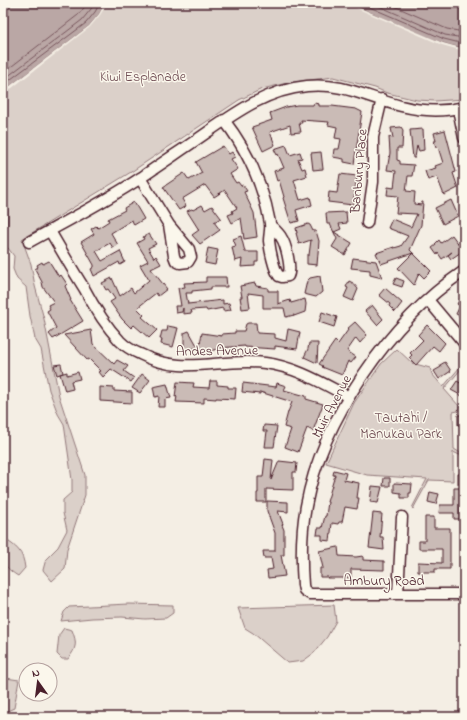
<svg xmlns="http://www.w3.org/2000/svg" width="467" height="720" viewBox="0 0 467 720" font-family="'Indie Flower',sans-serif">
	<rect width="100%" height="100%" fill="#f4eee4"/>
	<filter id="ink" filterUnits="userSpaceOnUse"><feTurbulence type="fractalNoise" baseFrequency=".025" numOctaves="2"/><feDisplacementMap in="SourceGraphic" scale="8" xChannelSelector="R" yChannelSelector="G"/><feConvolveMatrix kernelMatrix="1 2 1 2 8 2 1 2 1" color-interpolation-filters="sRGB"/></filter>
	<g filter="url(#ink)">
		<path fill="#dbd0c9" stroke="#92787a" d="M3,3H464V99L435,101L417,100L387,93L375,88L333,77L287,83L262,89L239,100L131,172L22,239L31,264L35,286L44,319L59,396L85,475V495L67,549L65,569L52,581L43,570L46,559L58,547L67,530L63,513V500L72,492V480L64,424L58,414L49,390L41,349L35,339L30,316L26,287L17,279L13,269L14,256L8,248L3,249Z
			M397,349L412,363L430,368L432,374L443,387L460,367L462,368L444,389L459,406L458,411L453,412L454,449L464,455V457L453,452V481L429,480L413,509L412,508L427,479L367,475L326,463L354,403L381,364Z
			M3,538C17,547 23,551 25,568L18,576C0,565 3,559 3,538Z
			M129,604L173,605V613L166,618L145,619L122,617L92,618L61,621L64,612L69,607Z
			M334,605L336,621L327,637L314,653L303,661L288,663L253,633L245,628L238,608Z
			M64,628L72,630C77,643 77,647 68,659H62L57,654L59,635Z
			M6,678L19,680L14,708L3,713V679Z"/>
		<path fill="#baa7a5" stroke="#8d7174" d="M3,3H105L99,14L89,26L10,86L3,90Z
			M350,3H464V47C448,50 370,12 350,3Z
			M3,175C6,192 9,208 8,225L3,227Z"/>
		<path fill="#f4eee4" d="M105,3L107,4L100,15L90,27L12,88L3,92V90L10,86L89,26L99,14Z
			M348,3L443,43L461,48L464,47V49L460,50L442,45L349,5Z"/>
		<g fill="none" stroke-linecap="round" stroke-linejoin="round">
			<path stroke="#77555c" stroke-width="1" d="M360,3L444,39L464,44
				M372,3L445,35L464,38
				M387,3L447,29L464,32
				M3,73L78,15L88,3
				M3,80L82,20L91,9L94,3
				M3,85L86,23L95,12L100,3"/>
		</g>
		<path fill="#cabbb6" stroke="#4a1f2b" d="M314,103L319,104V106H332L356,109L362,112L354,164L344,162V159L333,157L334,149H339L341,139L335,138L337,127L328,125L329,122L301,120L302,123H299L301,132L291,133L290,125L270,132L275,145L263,151L252,127L272,120L270,113L286,107L297,105H313Z
			M401,127L403,130L402,148H397V160L400,161V164L414,165L412,176H408L406,191L415,192L414,204L421,205L422,202H423L421,225L410,250L413,253L381,264L376,253L394,247V248L401,246L408,236L388,228L392,219L411,227L417,214L396,213L398,196L387,195L388,187L394,188L396,171L387,170L390,153L389,137L393,138L391,128Z
			M423,129L424,150L419,151L417,145L415,158H413L410,130Z
			M445,130L456,172L453,173L458,188L444,195L437,177L428,180L425,171L436,168L435,166L443,163L438,147H436L434,141H436L434,133Z
			M286,145L290,155L300,152L302,158L298,159L302,169L305,168L307,176L294,180L300,200L310,197L312,205L296,210L299,221L291,223L283,198L284,197L279,180L277,181L274,171L284,168L278,154L277,155L274,149Z
			M223,146L229,154L232,152L235,157L231,159L238,169L230,174L236,183L238,182L241,186L243,185L247,191L244,192L254,213L257,237L244,239L241,218L232,223L228,215L233,213L232,211L237,208L225,190L214,197L205,185L182,199L186,206L179,210L163,187L184,173L189,180L202,173L196,162Z
			M321,152L323,169L313,170L311,153Z
			M340,174L357,176L353,205L328,202L329,192L337,193Z
			M451,200L458,216L443,224L435,208Z
			M134,202L144,219L134,225L132,220L111,233L118,245L113,248L110,243L96,251L102,261L120,251L125,262L120,265L119,262L94,276L91,269L94,267V265L81,242L94,234L91,229L96,226L98,228L109,221L108,219L125,210L124,208Z
			M202,205L205,210L212,206L221,218L214,222L220,230L200,244L192,235L199,230L187,211L192,209L193,210Z
			M346,212L347,223L339,224L341,229L334,232L352,243L345,255L332,247L337,239L330,224H327L326,213Z
			M308,224L310,225L313,231H316L319,241L317,265L307,264V255H309L311,240L299,244L296,233H297L296,228Z
			M149,234L156,244L148,248L154,258L156,256L161,264L151,269L167,289L158,296L156,293L137,308L144,315L142,317L157,330L149,338L134,325L131,328L122,319L110,302L115,299L108,289L106,290L102,283L112,278L120,296L131,288L134,293L149,280L140,265L148,261L137,243L144,239L143,237Z
			M452,235L460,246L464,243V250L451,259L448,255L452,252L442,259L438,253L437,255L432,248L436,245L435,244L439,240L441,243Z
			M241,236L245,252H258V262H255V266L241,267L242,259L235,261L232,247L236,246L233,239Z
			M208,248L218,250L215,265L205,263Z
			M413,253L431,271L424,278L419,273L414,285L398,268Z
			M353,258L376,261L382,278L370,275V270L351,268Z
			M49,261L59,277L61,275L67,284L65,286L71,300H70L83,321L53,339L49,334L56,328L47,311L50,309L48,305L54,302L43,287L42,282L35,269L38,267L37,265L42,262L43,264Z
			M320,276L322,292L316,297L304,294L307,281L310,278Z
			M206,277H226L227,287H211V289L192,291V293H186L188,304L223,300V304L229,303L231,310L223,311V308L207,311L206,309L191,310L192,313L183,314V308L182,312L176,313L175,306H181L178,288L185,287L184,283L206,282Z
			M396,278L404,281L402,287L393,284Z
			M349,281L353,283L358,289L353,301L344,297L348,288L346,287Z
			M255,283L256,286L268,288V291H278V304L290,300L291,303L305,299L306,304L305,312L294,316V315L286,317L284,308H263V295L248,293L250,308L242,309L240,297H242L240,286Z
			M385,288L402,303L395,312L389,306L390,304L379,295Z
			M460,299L463,301L464,299V318L456,314L460,306L457,304Z
			M372,305L383,319L377,325L365,311Z
			M322,312L337,317L334,327L319,322Z
			M355,322L367,335L360,343L356,338L347,351L356,357L351,363L348,361L342,375L322,367L323,366L319,364L335,341L338,344L348,330L347,329Z
			M248,323H256L257,333L275,334V338L286,341L288,329L300,332L297,349L275,346V349L245,347V346L218,348V349L209,351L199,349L202,333L222,336V334L235,333V331H244L246,324Z
			M427,325L445,343L439,351L433,346L416,365L409,358L412,355L410,353L423,340L418,335Z
			M168,326L178,328L173,347L161,344L162,339H160L162,331H167Z
			M91,330L93,344L114,364L117,360L128,366L124,371L134,378L131,382L111,369L103,377L99,372L101,371L89,359L87,360L64,335Z
			M189,331L199,349L194,348V349H184V333Z
			M309,343H318L317,363L304,357L308,349Z
			M445,362L451,371L439,379L434,371L441,367L440,365Z
			M61,364L63,373L57,375L54,365Z
			M67,372V375L78,372L80,379L71,381L73,389L65,391L60,374Z
			M142,374L150,380L140,393L132,388Z
			M210,381H217V385L228,386V388H236L235,399L216,398V399L204,398V403L176,402L177,396L175,397L177,382L194,383L193,387L209,388Z
			M457,381L464,385V397L451,390Z
			M243,383L276,387L277,383L286,386L284,390L306,396V399L323,404L313,431L307,428L298,452L285,447L291,429L284,427L288,412L292,402L260,392V394L242,392Z
			M167,384L171,398L165,399V407H158L159,396L155,397L153,387Z
			M100,387L114,388V391L132,392V403L100,401Z
			M458,415H464V425H458Z
			M264,425L277,426L274,447H265L267,431H263Z
			M265,459L273,460L271,480L279,461L297,463L296,472H293V490L266,489V502H257V493H258V477H263Z
			M334,470L346,473L344,480L359,483L357,498H359L357,509L345,507L342,522H339L338,524L332,523L330,541L322,540V535H317L318,528H322L325,516H326L328,502H327L335,475H333Z
			M458,474H464V484H458Z
			M384,478H390V486H383Z
			M394,483L412,484L411,493H409V498H401V493L394,492Z
			M372,486L382,487L378,503L370,502Z
			M454,488H461L460,519H454V513H439L440,505H454Z
			M430,492L439,494L436,504L428,502Z
			M267,501L288,502V512L278,511L283,524L282,525L284,530V555H281L285,576L268,578L267,570L273,569L271,558H264L263,551H275V533L267,511Z
			M373,513L382,514L380,537H383L384,550L369,548Z
			M425,517H434V528H450V569H435V572H418V562L442,563V549H419V541H425Z
			M338,547L339,556L356,557L363,556V560L384,561V570L351,569V578H327L328,577H320V568H323L319,551Z"/>
		<g fill="none" stroke-linecap="round" stroke-linejoin="round">
			<defs>
				<path id="minor" d="M458,109L464,138
					M224,120C248,151 263,184 270,223C271,229 269,235 269,241C270,250 274,270 279,276L282,277L288,276C292,269 286,244 281,237C279,233 274,229 270,225
					M140,178L169,225L189,249L191,257L188,262L180,263L176,261L174,256L169,225
					M367,223L373,182V137L382,99
					M50,231C61,250 72,269 84,288C94,307 105,325 120,341C125,346 133,351 140,354C184,377 220,357 265,363C296,367 322,383 349,397
					M29,242C67,221 106,201 142,177C162,163 182,150 202,136C235,113 266,90 307,86C342,82 368,98 401,106C421,111 444,112 464,107
					M464,271C390,321 322,419 306,506C301,533 301,559 303,585L304,590L310,594H464
					M428,300L464,343
					M398,594L402,517"/>
			</defs>
			<use href="#minor" stroke="#4a1f2b" stroke-width="13"/>
			<use href="#minor" stroke="#fbf7ec" stroke-width="10"/>
		</g>
	</g>
	<g text-anchor="middle" stroke-width="3" stroke-linejoin="round" paint-order="stroke">
		<g font-size="14" fill="#6e4b52" stroke="#fbf7ec">
			<text x="143" y="81">Kiwi Esplanade</text>
			<text x="401" y="422">Tautahi /<tspan x="401" dy="16">Manukau Park</tspan></text>
		</g>
		<g font-size="14" fill="#4a1f2b" stroke="#fbf7ec">
			<text transform="translate(358 171) rotate(-85)" y="5">Banbury Place</text>
			<text transform="translate(217 350) rotate(-1)" y="5">Andes Avenue</text>
			<text transform="translate(331 406) rotate(-62)" y="5">Muir Avenue</text>
			<text x="384" y="585">Ambury Road</text>
		</g>
	</g>
	<rect width="467" height="720" fill="none" stroke="#fbf7ec" stroke-width="16"/>
	<rect x="8" y="8" width="451" height="704" fill="none" stroke="#4a1f2b" stroke-width="1.5" filter="url(#ink)"/>
	<g transform="translate(38 682) rotate(346)"><circle r="19" fill="#fbf7ec" stroke="#b4a19f"/>
	<path d="M0-3L7 15L0 10L-7 15Z" fill="#4a1f2b"/>
	<text y="-6" font-size="11" font-weight="bold" text-anchor="middle" fill="#4a1f2b">N</text>
	</g>
</svg>
